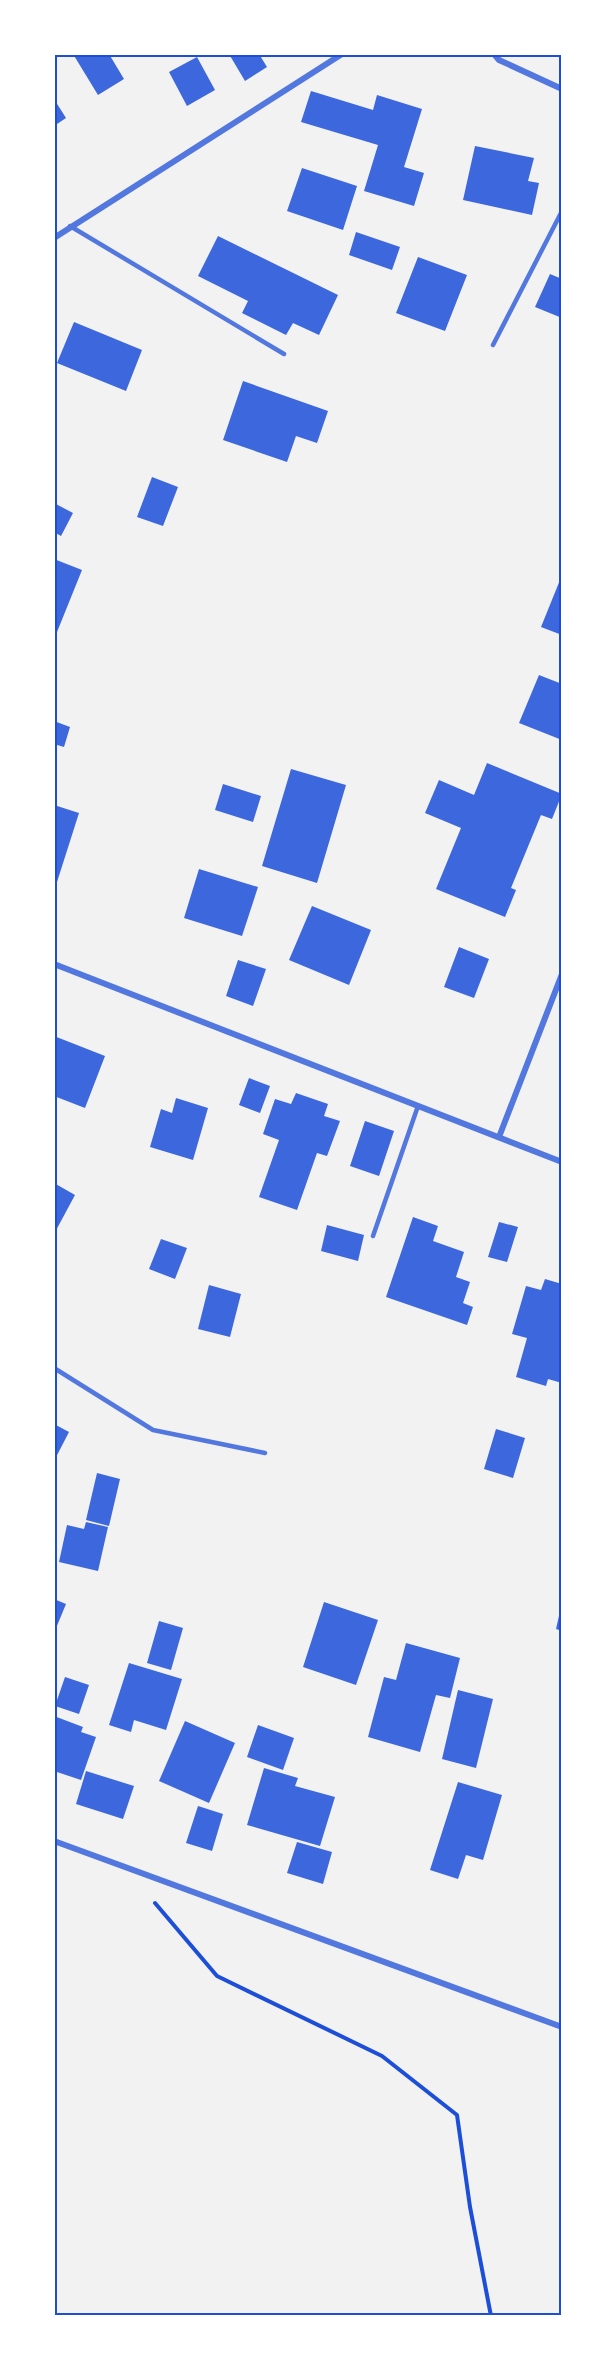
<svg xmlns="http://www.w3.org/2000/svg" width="616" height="2370" viewBox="0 0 616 2370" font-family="Raleway,sans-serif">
	<rect width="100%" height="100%" fill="#f2f2f2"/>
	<path fill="#3d67dc" d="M73,54H109L124,79L98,95Z
		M229,54H259L267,67L245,81Z
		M197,57L215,90L187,106L169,72Z
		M311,91L373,110L377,95L422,109L404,167L424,173L414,206L364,191L378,145L301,122Z
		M54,99L66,118L54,126Z
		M475,146L534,158L528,181L539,183L532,215L463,200Z
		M302,168L357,186L343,230L287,211Z
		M356,232L400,247L392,270L349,255Z
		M218,236L338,295L319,335L293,323L286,335L242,313L248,301L198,276Z
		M418,257L467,275L445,331L396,313Z
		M550,274L562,279V318L535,307Z
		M74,322L142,350L126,391L57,363Z
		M243,381L328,411L317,443L296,436L287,462L223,440Z
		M152,477L178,487L163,526L137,517Z
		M54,503L73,513L61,536L54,532Z
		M54,559L82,570L57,632L54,631Z
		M562,575V635L541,627Z
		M539,675L562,684V740L519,723Z
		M54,721L70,727L64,747L54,744Z
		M487,763L562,794L552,819L541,815L511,888L516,890L505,917L436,889L461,828L425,813L439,780L474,795Z
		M291,769L346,785L317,883L262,866Z
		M223,784L261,796L253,822L215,810Z
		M54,805L79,813L57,882L54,881Z
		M199,869L258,887L242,936L184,918Z
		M312,906L371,930L349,985L289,960Z
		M459,947L489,959L474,998L444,987Z
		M238,960L266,969L253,1006L226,996Z
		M54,1036L105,1056L85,1108L54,1096Z
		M249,1078L270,1086L260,1113L239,1105Z
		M296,1093L328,1104L324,1116L340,1121L327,1156L317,1153L297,1210L259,1197L279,1140L263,1134L275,1099L291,1104Z
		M176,1098L208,1108L193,1160L150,1147L161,1109L172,1113Z
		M365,1121L394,1131L379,1176L350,1166Z
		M54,1183L75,1195L54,1234Z
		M413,1217L438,1226L433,1241L464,1252L456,1277L470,1282L463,1303L473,1307L467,1325L386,1297Z
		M499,1222L518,1227L507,1262L488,1257Z
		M327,1225L364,1235L358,1261L321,1251Z
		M161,1239L187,1248L175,1279L149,1269Z
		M545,1279L562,1284V1383L548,1379L546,1386L516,1377L527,1338L512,1334L526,1286L541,1290Z
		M209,1285L241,1294L230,1337L198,1329Z
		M54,1424L69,1432L54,1461Z
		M496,1429L525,1438L513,1478L484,1469Z
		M97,1473L120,1479L109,1526L86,1520Z
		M86,1522L108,1527L98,1571L59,1562L67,1525L84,1529Z
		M54,1599L66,1604L54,1633Z
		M324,1602L378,1620L356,1685L303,1667Z
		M561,1607H562V1631L556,1629Z
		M159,1621L183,1628L171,1670L147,1663Z
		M406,1643L460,1658L450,1698L436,1695L420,1752L368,1737L384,1677L396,1680Z
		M129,1663L182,1679L166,1730L134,1720L131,1732L109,1725Z
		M65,1677L89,1685L79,1714L55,1706Z
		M458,1690L493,1699L476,1768L442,1759Z
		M54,1716L83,1727L81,1732L96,1737L81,1780L54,1771Z
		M185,1721L235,1743L209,1803L159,1781Z
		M258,1725L294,1738L283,1770L247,1757Z
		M264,1768L298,1778L295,1786L335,1797L320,1846L247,1825Z
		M86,1771L134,1786L123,1819L76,1804Z
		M458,1782L502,1795L483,1860L466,1855L458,1879L430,1870Z
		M198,1806L223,1814L212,1851L186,1843Z
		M297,1842L332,1852L323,1884L287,1873Z"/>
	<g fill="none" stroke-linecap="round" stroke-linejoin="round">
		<path stroke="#1d4ed8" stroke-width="4" d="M155,1903L217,1976L382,2056L457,2115L470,2207L491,2316"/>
		<path stroke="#5277de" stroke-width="4.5" d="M70,226L284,354
			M493,345L562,211
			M373,1236L418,1106
			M54,1368L153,1430L265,1453"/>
		<path stroke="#5277de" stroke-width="6" d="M494,54L499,60L562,89
			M54,238L342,54
			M54,964L562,1162
			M499,1137L562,974
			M54,1841L562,2027"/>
	</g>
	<rect width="616" height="2370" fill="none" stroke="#ffffff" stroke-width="111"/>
	<rect x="56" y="56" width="504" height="2258" fill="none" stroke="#1d4ed8" stroke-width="2"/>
</svg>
